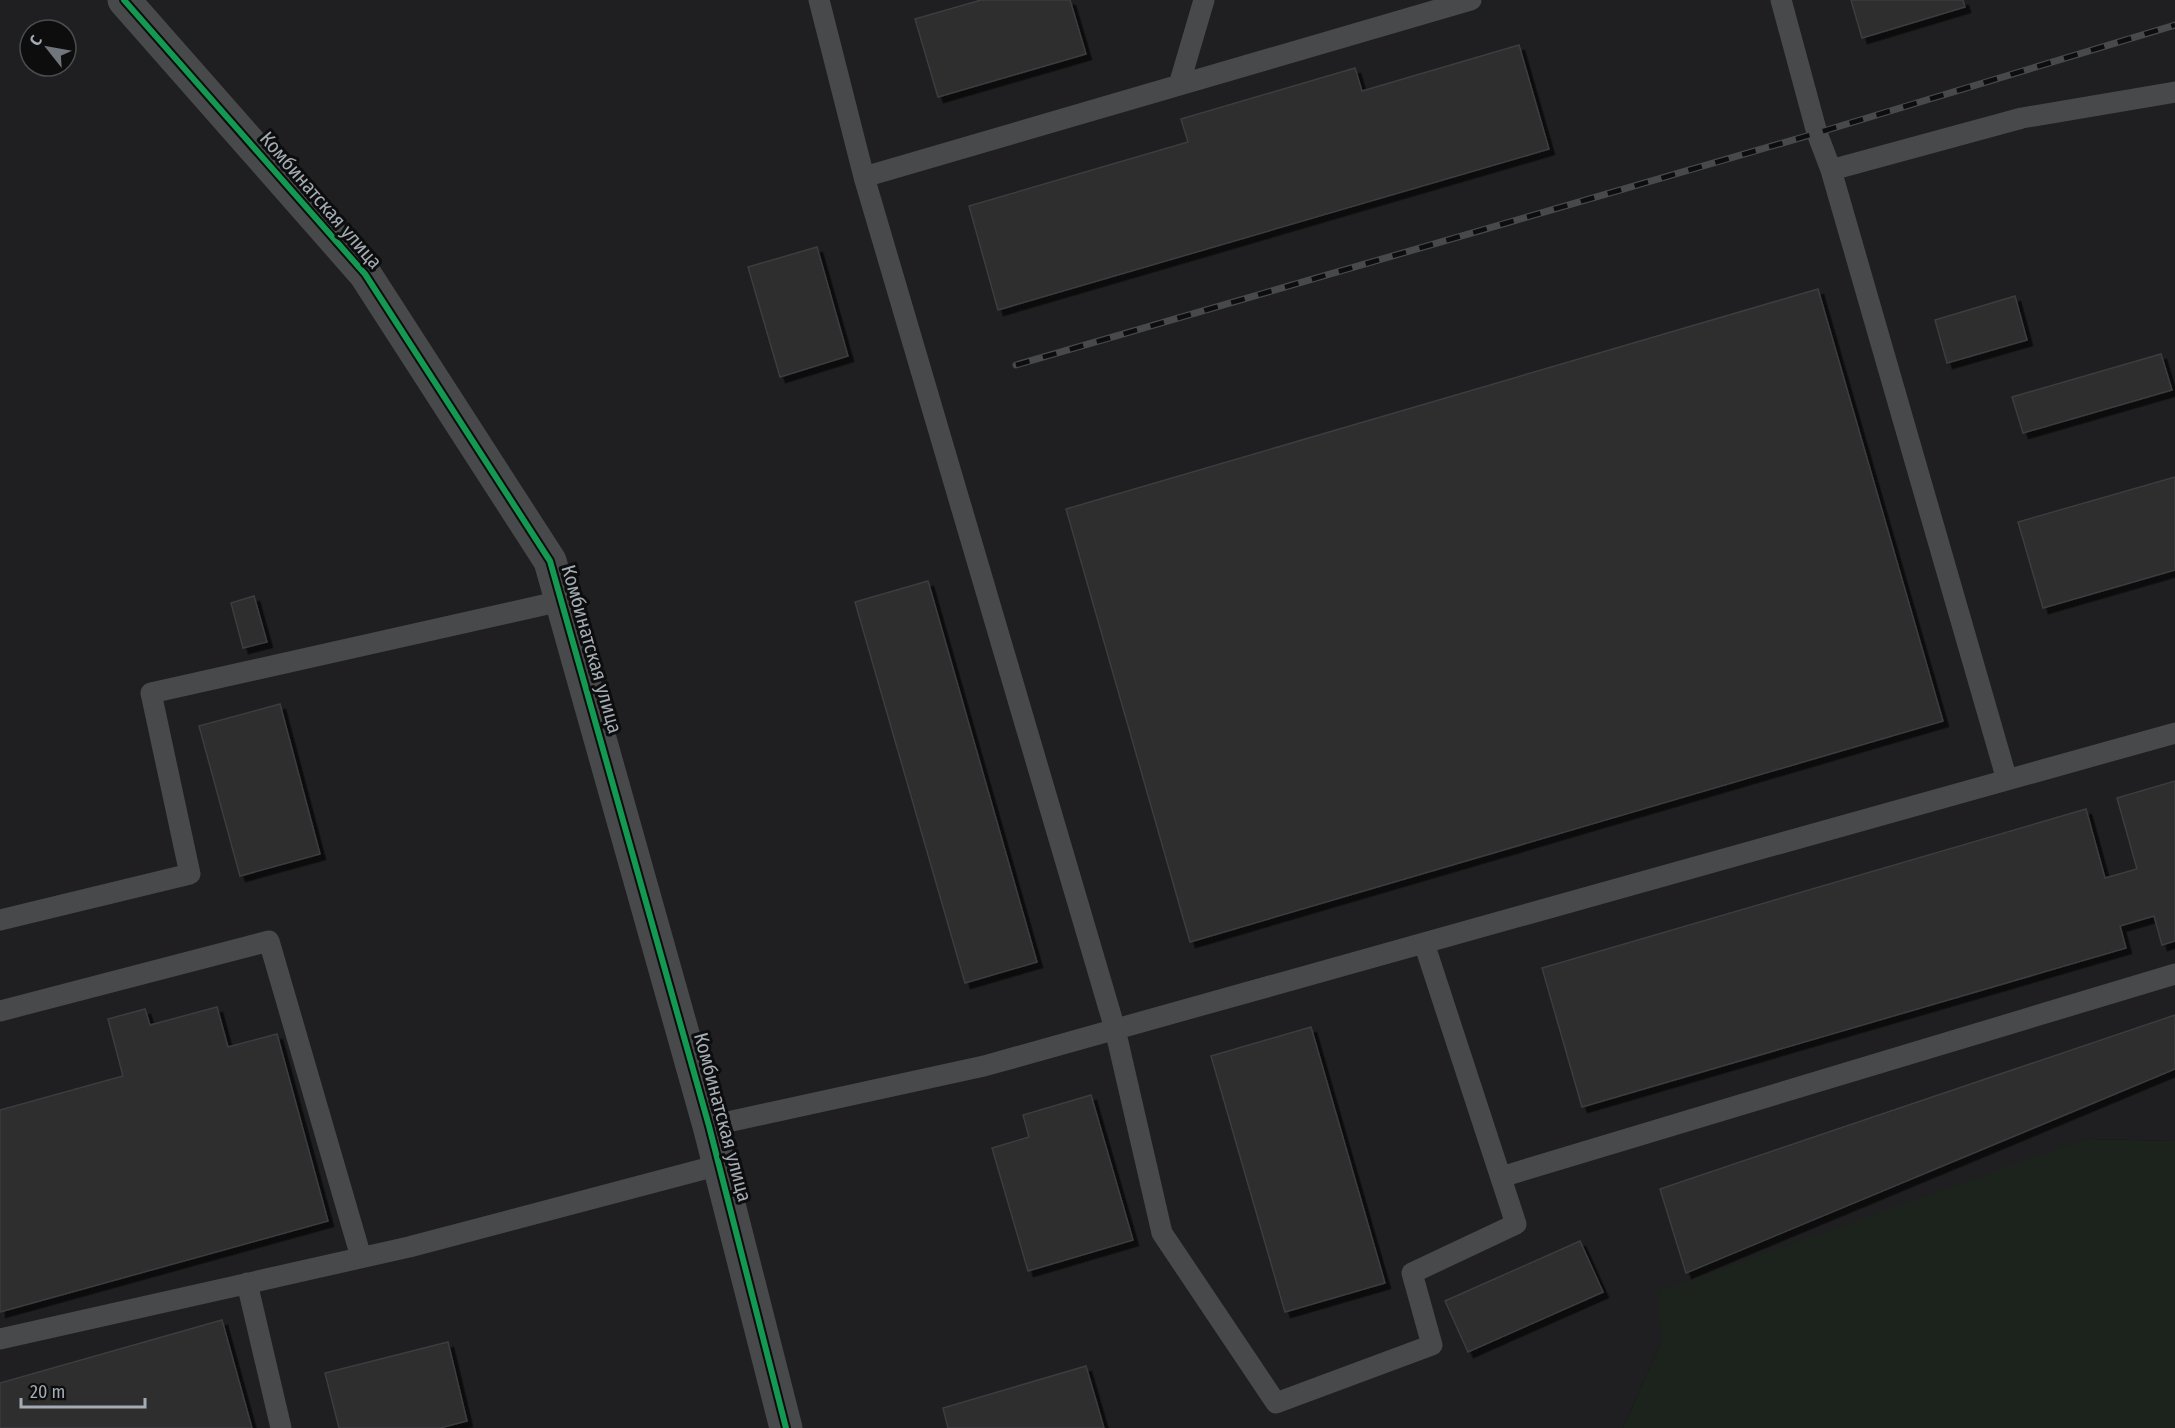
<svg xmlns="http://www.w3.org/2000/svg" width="2175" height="1428" viewBox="0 0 2175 1428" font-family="'Fira Sans Condensed',sans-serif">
	<defs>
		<filter id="shadow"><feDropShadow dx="5.5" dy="5.5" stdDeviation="0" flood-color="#0009"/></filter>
	</defs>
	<rect width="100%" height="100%" fill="#121213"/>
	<path fill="#1f1f21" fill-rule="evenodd" d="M0,0H2175V1141L2087,1139L1661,1343L1623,1428H0ZM30,30H66V66H30Z"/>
	<path fill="#1c231d" d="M2087,1139L2175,1141V1428H1623L1661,1343L1659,1291Z"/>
	<path fill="#2d2d2e" stroke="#3b3d3f" stroke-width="1.5" filter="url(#shadow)" d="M981,0H1070L1086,54L938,97L915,19Z
		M1851,0H1963L1965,7L1862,38Z
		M1519,45L1549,149L998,310L969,206L1188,142L1181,119L1355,68L1362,91Z
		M817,247L848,356L780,377L748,267Z
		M1818,289L1943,721L1190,942L1066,509Z
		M2015,296L2027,340L1947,363L1935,320Z
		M2161,354L2172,390L2023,433L2012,397Z
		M2175,477V570L2043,608L2018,522Z
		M928,581L1037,962L965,983L855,602Z
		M254,596L267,642L243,648L231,603Z
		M280,704L320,854L240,876L199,726Z
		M2175,781V941L2162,945L2154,916L2120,926L2126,948L1582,1107L1542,968L2086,809L2105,878L2137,869L2117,798Z
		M217,1007L228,1047L277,1034L328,1221L0,1312V1110L123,1076L108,1019L145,1009L150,1025Z
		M2175,1015V1069L1686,1273L1660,1189Z
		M1311,1027L1385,1283L1285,1312L1211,1056Z
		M1091,1095L1133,1240L1028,1271L992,1148L1029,1137L1023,1115Z
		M1580,1241L1603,1292L1468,1352L1445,1301Z
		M222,1320L252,1428H0V1383Z
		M448,1342L467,1421L440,1428H339L325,1373Z
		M1086,1366L1104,1428H948L943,1408Z"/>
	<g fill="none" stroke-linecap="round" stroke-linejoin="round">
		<path stroke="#47494b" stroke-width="21" d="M819,0L864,177L1115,1029L1162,1233L1276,1403L1432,1345L1412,1273L1516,1224L1424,943
			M1781,0L1817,133L1831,170L2007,780
			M1179,85L1204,0
			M1831,170L2022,118L2175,92
			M864,177L1471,0
			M0,920L190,874L151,693L561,601
			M0,1011L269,941L361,1257
			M709,1126L984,1066L2175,733
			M1501,1177L2175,974
			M247,1283L281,1428
			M0,1339L409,1247L719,1165"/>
		<path stroke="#47494b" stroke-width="33" d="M124,0L365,274L550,561L709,1126L786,1428"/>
		<defs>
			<path id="rail" d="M1016,365L1817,133L2175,25"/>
		</defs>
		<use href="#rail" stroke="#47494b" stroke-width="7"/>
		<use href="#rail" stroke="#0d0d0e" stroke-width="4.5" stroke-dasharray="14" stroke-linecap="butt"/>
		<defs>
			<path id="cycleway" d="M124,0L365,274L550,561L709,1126L786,1428"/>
		</defs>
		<use href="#cycleway" stroke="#0d0d0e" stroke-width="10"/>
		<use href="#cycleway" stroke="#139951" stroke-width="6"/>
	</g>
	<g text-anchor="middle" stroke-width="6" stroke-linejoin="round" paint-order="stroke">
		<g font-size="20" fill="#a3acb4" stroke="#0d0d0e">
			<text transform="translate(321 200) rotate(49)" y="7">Комбинатская улица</text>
			<text transform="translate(592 649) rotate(74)" y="7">Комбинатская улица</text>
			<text transform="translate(723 1117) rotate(75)" y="7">Комбинатская улица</text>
		</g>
	</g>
	<g transform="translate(48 48) rotate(301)"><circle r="28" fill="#0d0d0e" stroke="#494d50" stroke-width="1.5"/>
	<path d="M0-4.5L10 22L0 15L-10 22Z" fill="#70767c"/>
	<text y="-9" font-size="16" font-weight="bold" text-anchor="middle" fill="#a3acb4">С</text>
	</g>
	<path d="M21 1398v9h124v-9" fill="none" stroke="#a3acb4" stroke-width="3"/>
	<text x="30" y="1398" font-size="18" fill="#a3acb4" stroke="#0d0d0e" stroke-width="4.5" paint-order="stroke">20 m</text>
</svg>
